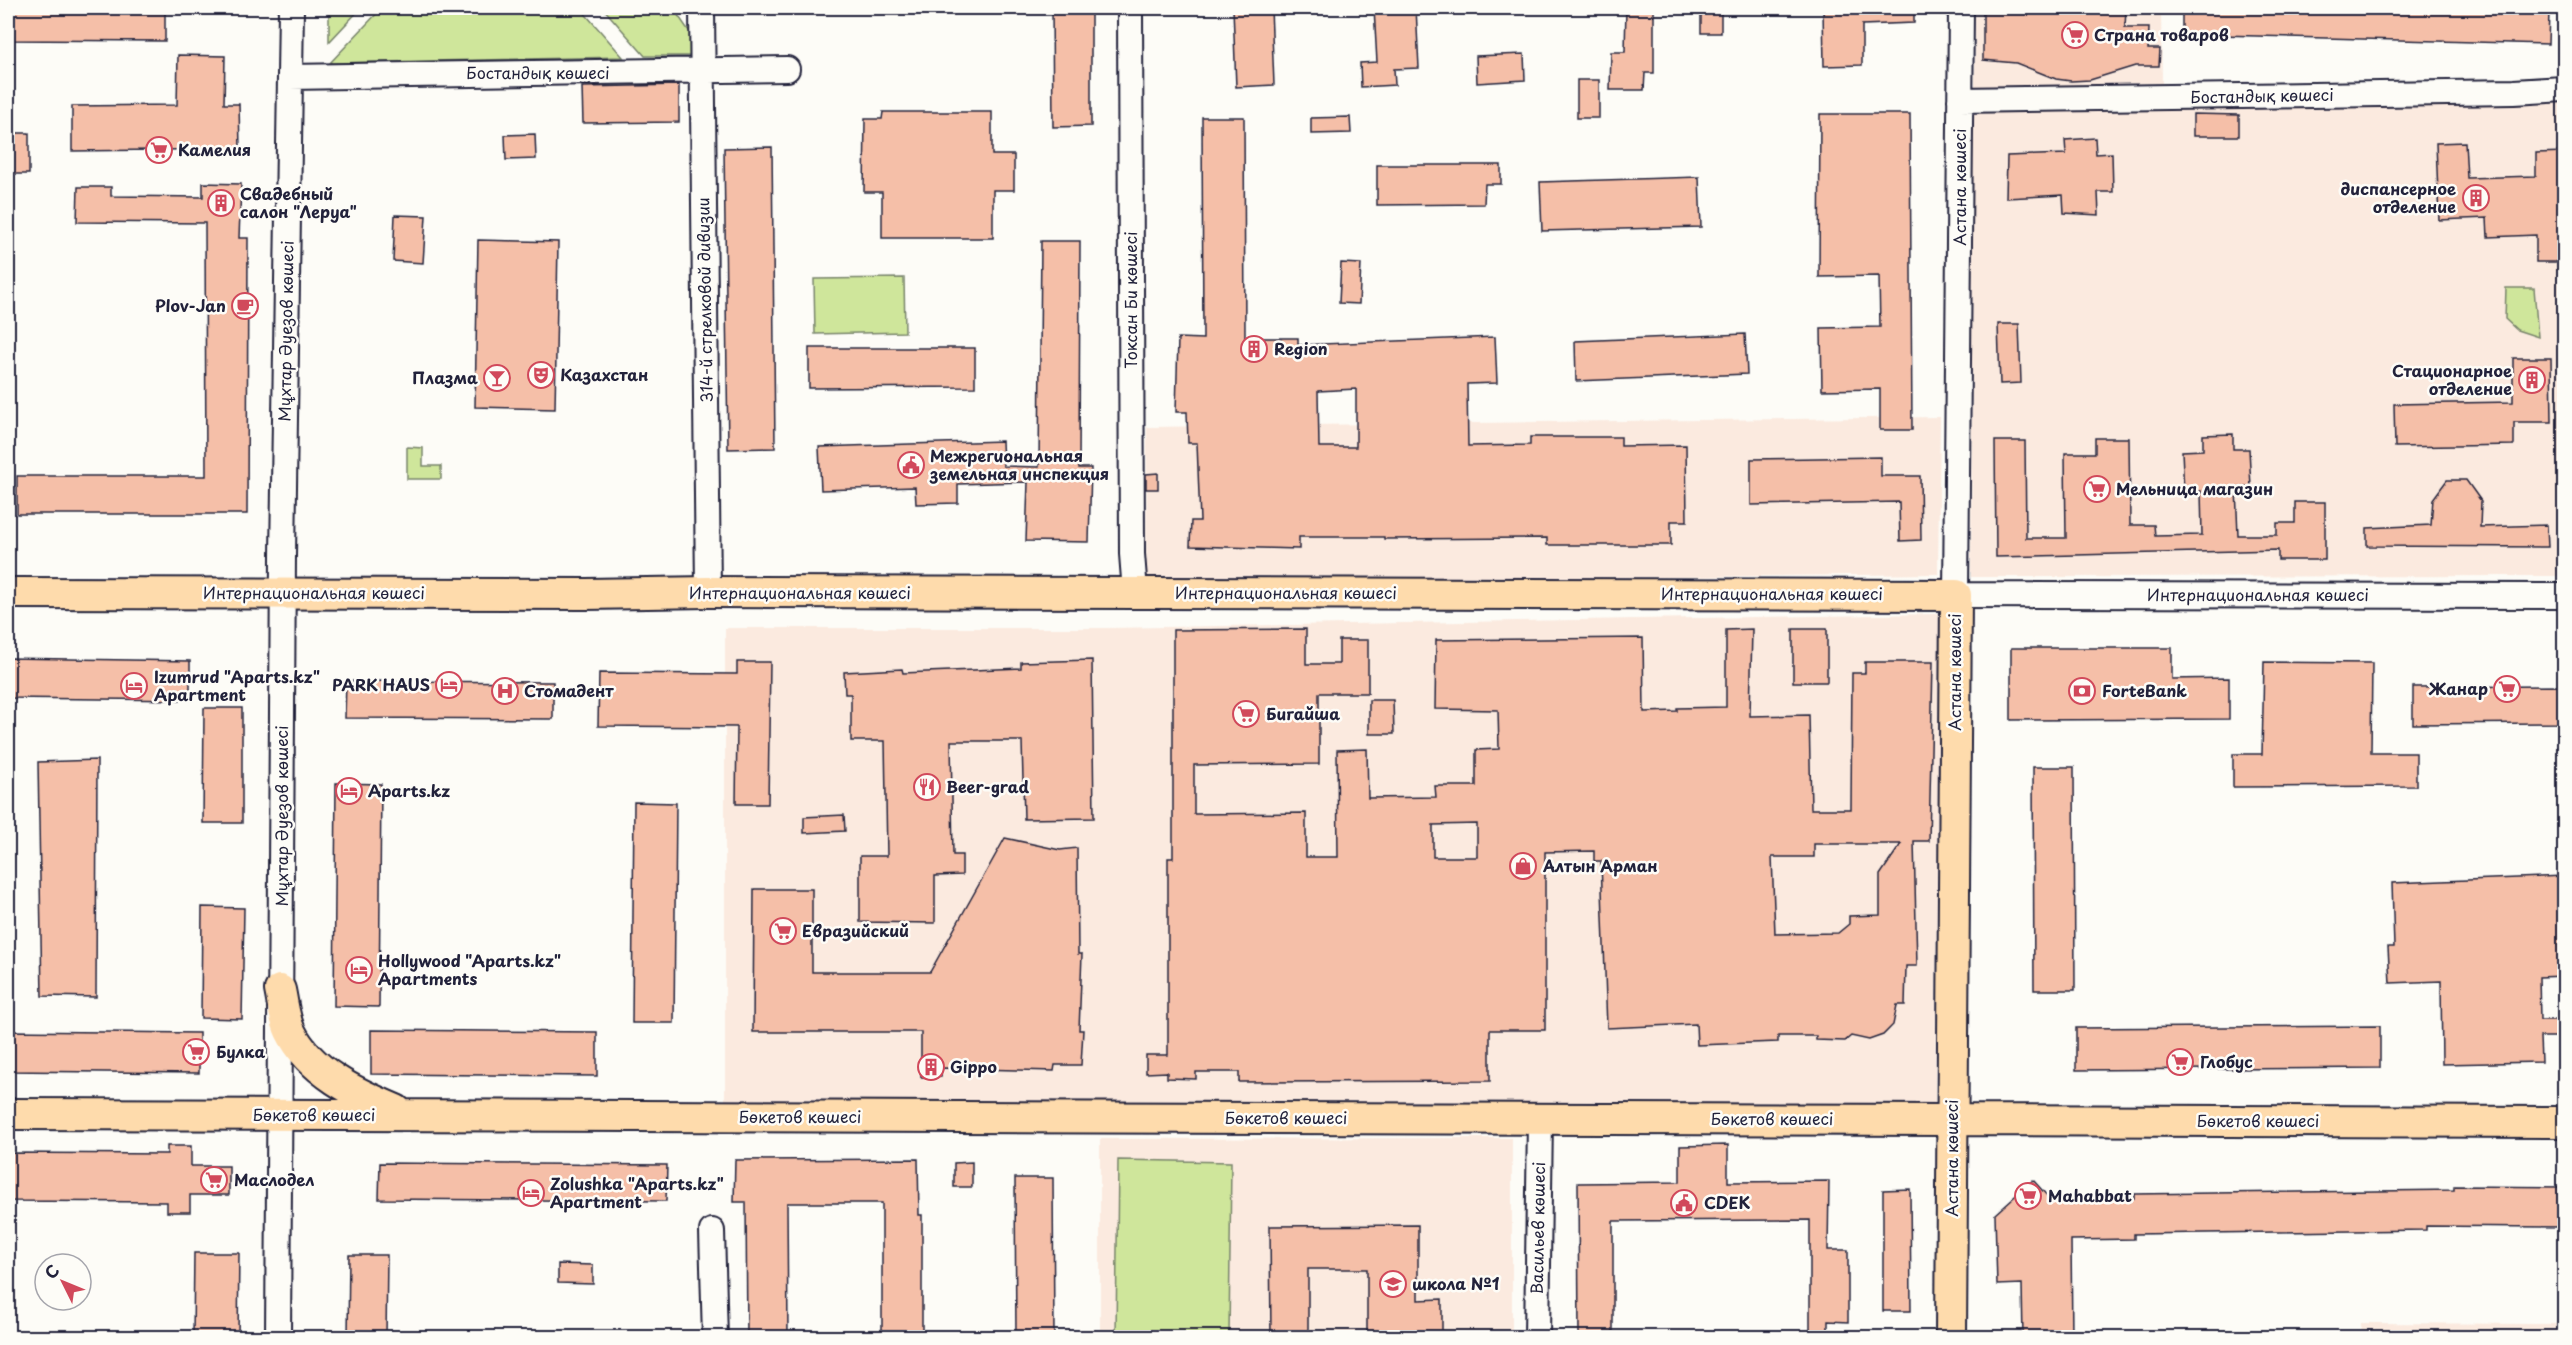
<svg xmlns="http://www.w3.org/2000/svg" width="2572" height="1345" viewBox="0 0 2572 1345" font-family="'Playpen Sans',sans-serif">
	<rect width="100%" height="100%" fill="#fdfcf7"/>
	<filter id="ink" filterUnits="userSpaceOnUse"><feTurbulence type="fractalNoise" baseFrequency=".0167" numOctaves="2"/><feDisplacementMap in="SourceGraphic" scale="12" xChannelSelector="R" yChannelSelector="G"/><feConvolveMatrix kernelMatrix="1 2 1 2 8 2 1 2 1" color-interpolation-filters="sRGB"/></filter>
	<g filter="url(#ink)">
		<path fill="#fbeadf" d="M1975,8H2161L2162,83L1975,87Z
			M2564,103V576L1971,577L1973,111Z
			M1940,417L1938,574L1146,583L1147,427Z
			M1940,614L1935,1104L725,1105V628H1108Z
			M1512,1138V1337L1100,1338V1139Z
			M2361,1323L2564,1324V1337H2361Z"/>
		<path fill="#cfe69b" stroke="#78846b" stroke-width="1.5" d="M329,8H361L329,42Z
			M382,8H580L623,57L330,63Z
			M603,8H673L691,34V56H645Z
			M904,278L905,332L815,334L814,279Z
			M2506,288H2534L2538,337L2517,330L2505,319Z
			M407,447L423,448V466H441V479H407Z
			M1118,1160L1231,1162L1229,1337H1116Z"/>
		<path fill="#f5bfa8" stroke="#22223b" stroke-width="1.5" fill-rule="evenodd" d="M8,8H165V41L8,40Z
			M1052,8H1091V126L1053,127Z
			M1233,8H1271L1274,85L1236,87Z
			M1374,8H1416L1419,68L1394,69L1395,85L1361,87L1360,63L1377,62Z
			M1626,8H1654V73H1645L1644,90H1610L1611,52H1625Z
			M1701,8H1721V33H1701Z
			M1823,8H1914V23L1862,25V65L1824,66Z
			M1983,8H2126L2125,28H2149L2148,49H2160L2159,66H2135L2090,80L2071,81L2056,79L2016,63L1983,60Z
			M2182,8L2549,10L2548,44L2182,34Z
			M1524,54L1525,80L1477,83L1476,56Z
			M178,55L225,56L224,104H239L240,149L72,151V106L177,105Z
			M1577,80H1599V118H1577Z
			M679,85V122L583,123L582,87Z
			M883,112H992V155H1014V190H993V238H882V192H864L865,119H882Z
			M1820,114H1910L1912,430H1880V389L1822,390L1821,328L1880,327L1879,276L1819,277Z
			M2193,114L2239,115V136H2193Z
			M1202,117H1244L1245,338H1298V345L1495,337L1497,383L1467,384L1468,446L1530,445V437H1621V446L1686,445L1687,521H1671V545H1547V538L1384,539V537H1299V549L1190,546L1191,521H1200L1197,443H1188L1187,412H1176L1178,338L1203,339ZM1356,389V447H1319L1318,391Z
			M1350,117L1351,133L1311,134V118Z
			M8,133H29V174H8Z
			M535,134L536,159L506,160L505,135Z
			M2095,138L2096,154L2112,153L2113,192H2098L2099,215L2064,213L2063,195L2006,198L2007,156L2066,154L2065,140Z
			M2465,142L2467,178L2536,176V153L2565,152V262H2536V235L2488,237L2487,218L2439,220L2436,143Z
			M772,147L775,448L728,449L724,148Z
			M1377,165H1501V184H1485L1484,204L1377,205Z
			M1699,177L1701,227L1542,231L1540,182Z
			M203,183L241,184L239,238H248L247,514H17V476H206L205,223L77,222L78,187H111V196L203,197Z
			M395,215L426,216L423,263L393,261Z
			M478,240L558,242L555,409L475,407Z
			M1041,241H1080L1079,468H1091L1089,542L1026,541L1028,482L958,484V503L916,504L915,487L821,490L819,447L1002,441L1003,466L1039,467Z
			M1341,263L1361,264L1359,304L1339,303Z
			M1998,324H2019L2021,383L2000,384Z
			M1745,334L1747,374L1576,381L1575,341Z
			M809,348H975V387L809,388Z
			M2513,358H2551L2552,422H2514V445L2395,447L2394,404L2513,402Z
			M2233,434V449H2249L2251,487L2236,488L2238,535H2277V523H2295V502H2325V560H2278V550L1996,557L1995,441H2025L2026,538H2066L2065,453H2095V438H2129L2130,525H2154L2155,536L2202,535L2201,491L2184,492L2182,451L2203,450V435Z
			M1881,457V476H1920L1921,540L1900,541L1899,502L1751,505V459Z
			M1158,473V489H1146V474Z
			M2447,480H2466L2481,501L2480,527L2547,525L2548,547L2367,546V528L2431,525L2433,499Z
			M1306,629V664H1339V640H1368V693H1319V764L1194,765V814L1306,813V857H1338L1337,750L1367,749L1368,798L1436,797L1435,786H1476V750L1499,749L1498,710L1435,709L1436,640L1643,638L1644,712L1677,711V708L1726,707V630L1752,629L1750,716L1809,715L1811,809H1851L1852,673H1865V662H1933L1929,841H1914L1917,966H1906L1905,1005H1897L1893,1025L1883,1035L1869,1040L1851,1036L1845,1041L1816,1040V1036H1778V1042L1697,1045L1696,1024L1607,1028L1601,861H1594V851L1545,852V1030H1490V1081L1239,1082V1072H1196V1079L1167,1078V1072L1146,1073V1055H1168V858H1173V630ZM1477,824V857H1433V825ZM1814,844H1901L1880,875V915L1849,916V924L1838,933L1775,934L1772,857H1814Z
			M1793,629H1827V682H1793Z
			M2011,648H2172V679L2229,678V719L2011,720Z
			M8,658L190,661V700L8,698Z
			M1092,660L1094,818L1024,819L1022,741H951L953,855H962V875L935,876V923L860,922V856H887L885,741H851V694H845L844,672L902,669L903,673L1021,668V662Z
			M737,662H770L768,804H736L737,727L598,726L599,673L737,674Z
			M2264,662L2372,663L2371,753H2416V786L2233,787V754H2262Z
			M346,681L553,682V719L345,718Z
			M2565,686V723L2413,724V687Z
			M1369,700H1393L1394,734H1369Z
			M204,708H242V823H203Z
			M97,760L96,997L42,996L38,762Z
			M2033,767H2074L2075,990H2034Z
			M336,783L381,784L379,1007L334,1006Z
			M634,802L676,803L674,1023H632Z
			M844,815L845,831L804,833V817Z
			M1005,838L1060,850L1077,848L1078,954H1082L1079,1030H1083L1081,1065H1055L1054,1071L941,1068V1077H921V1032H753L754,889H812V972H930Z
			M2565,876V976L2539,977L2540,1020H2565V1037H2540L2541,1062L2442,1064L2441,981L2390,983L2388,947H2394L2392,883Z
			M202,907L244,908L242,1019L201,1018Z
			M2380,1026V1068L2076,1070V1028Z
			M371,1030L597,1032V1076L371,1074Z
			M8,1031L199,1033V1073L8,1071Z
			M1728,1145V1182L1829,1181L1828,1250H1848V1322L1828,1321V1338H1810V1220L1613,1221V1338H1579L1578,1183L1680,1182V1146Z
			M167,1146H191V1166H229V1195H190V1212H167V1202L8,1201V1153L167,1154Z
			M918,1159L919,1215H922V1338H882V1203H787L788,1338H747L746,1202H734L735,1160Z
			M972,1162V1187H954V1163Z
			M380,1163L667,1165L666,1201L379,1199Z
			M1015,1178H1053L1054,1338H1016Z
			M2033,1180L2050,1199L2134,1198V1194L2454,1190V1186L2565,1187V1227L2426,1226V1230L2134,1234V1239L2071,1240L2072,1338H2023L2022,1284L1997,1285L1995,1214Z
			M1910,1189L1911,1311H1883V1190Z
			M1418,1225V1300L1442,1299V1334H1418V1338H1367V1269H1308V1338H1271L1270,1226Z
			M194,1253H239L238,1338H193Z
			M349,1255H387L386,1338H348Z
			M558,1264L593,1265V1284L558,1283Z"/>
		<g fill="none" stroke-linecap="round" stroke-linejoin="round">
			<defs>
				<path id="minor" d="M702,8L708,592
					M1130,8L1132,554L1135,592
					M1961,8L1956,595L2564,596
					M290,77L787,69
					M1960,100L2514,92L2564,89
					M712,1231L715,1338
					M278,1338L283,556L291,8
					M1537,1338L1540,1119"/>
				<path id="major" d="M8,593L586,594L708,592L1956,595L1951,1338
					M280,990C283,1004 284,1018 290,1031C310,1072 355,1093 396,1110
					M8,1114L2564,1122"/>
			</defs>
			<use href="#minor" stroke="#22223b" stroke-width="28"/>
			<use href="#major" stroke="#22223b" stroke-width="34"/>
			<use href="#minor" stroke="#fdfcf7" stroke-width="24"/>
			<use href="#major" stroke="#fedbac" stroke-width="30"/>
		</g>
	</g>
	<defs>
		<symbol id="supermarket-ring" viewBox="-11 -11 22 22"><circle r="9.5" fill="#fdfcf7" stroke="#d1495b" stroke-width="1.5"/><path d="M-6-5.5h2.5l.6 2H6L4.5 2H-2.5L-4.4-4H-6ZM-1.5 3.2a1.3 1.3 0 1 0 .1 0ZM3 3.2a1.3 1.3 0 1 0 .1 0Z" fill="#d1495b"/></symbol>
		<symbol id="building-ring" viewBox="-11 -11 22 22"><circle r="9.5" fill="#fdfcf7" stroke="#d1495b" stroke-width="1.5"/><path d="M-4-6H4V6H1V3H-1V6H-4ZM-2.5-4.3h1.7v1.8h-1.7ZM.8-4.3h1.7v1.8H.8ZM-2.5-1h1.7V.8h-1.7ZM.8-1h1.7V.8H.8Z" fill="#d1495b"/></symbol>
		<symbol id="cafe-ring" viewBox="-11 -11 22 22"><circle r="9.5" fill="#fdfcf7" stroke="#d1495b" stroke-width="1.5"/><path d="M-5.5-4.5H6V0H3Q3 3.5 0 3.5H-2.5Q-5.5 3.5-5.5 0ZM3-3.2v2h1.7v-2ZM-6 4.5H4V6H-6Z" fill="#d1495b"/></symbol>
		<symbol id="theatre-ring" viewBox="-11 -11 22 22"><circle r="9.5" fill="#fdfcf7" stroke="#d1495b" stroke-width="1.5"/><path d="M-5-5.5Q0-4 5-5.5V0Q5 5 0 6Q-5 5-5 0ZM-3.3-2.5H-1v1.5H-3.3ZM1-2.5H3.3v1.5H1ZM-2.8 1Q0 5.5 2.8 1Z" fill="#d1495b"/></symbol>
		<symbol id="bar-ring" viewBox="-11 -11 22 22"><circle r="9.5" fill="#fdfcf7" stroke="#d1495b" stroke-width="1.5"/><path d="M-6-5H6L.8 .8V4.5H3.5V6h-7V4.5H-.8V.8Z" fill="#d1495b"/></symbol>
		<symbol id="civic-ring" viewBox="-11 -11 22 22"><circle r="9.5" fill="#fdfcf7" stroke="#d1495b" stroke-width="1.5"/><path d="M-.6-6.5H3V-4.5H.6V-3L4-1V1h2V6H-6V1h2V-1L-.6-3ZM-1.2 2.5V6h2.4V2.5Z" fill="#d1495b"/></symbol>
		<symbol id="hotel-ring" viewBox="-11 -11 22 22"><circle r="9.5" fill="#fdfcf7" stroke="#d1495b" stroke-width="1.5"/><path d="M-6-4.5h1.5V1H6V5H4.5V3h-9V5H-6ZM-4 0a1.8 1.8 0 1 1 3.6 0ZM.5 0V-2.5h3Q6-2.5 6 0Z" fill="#d1495b"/></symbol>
		<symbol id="hospital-ring" viewBox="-11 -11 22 22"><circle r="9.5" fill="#fdfcf7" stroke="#d1495b" stroke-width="1.5"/><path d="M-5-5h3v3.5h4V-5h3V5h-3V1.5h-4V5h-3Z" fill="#d1495b"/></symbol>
		<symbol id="bank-ring" viewBox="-11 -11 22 22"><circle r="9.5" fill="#fdfcf7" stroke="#d1495b" stroke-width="1.5"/><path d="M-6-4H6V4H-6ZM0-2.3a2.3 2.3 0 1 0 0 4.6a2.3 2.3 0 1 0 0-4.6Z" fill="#d1495b"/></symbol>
		<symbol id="restaurant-ring" viewBox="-11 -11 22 22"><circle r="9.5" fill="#fdfcf7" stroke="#d1495b" stroke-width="1.5"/><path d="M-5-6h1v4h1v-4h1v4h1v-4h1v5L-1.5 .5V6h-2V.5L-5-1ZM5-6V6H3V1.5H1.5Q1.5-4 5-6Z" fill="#d1495b"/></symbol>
		<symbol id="shop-ring" viewBox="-11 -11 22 22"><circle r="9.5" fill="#fdfcf7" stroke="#d1495b" stroke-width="1.5"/><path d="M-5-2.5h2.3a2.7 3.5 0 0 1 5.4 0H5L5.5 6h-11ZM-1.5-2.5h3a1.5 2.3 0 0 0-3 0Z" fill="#d1495b"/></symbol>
		<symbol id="school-ring" viewBox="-11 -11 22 22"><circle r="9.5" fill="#fdfcf7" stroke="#d1495b" stroke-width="1.5"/><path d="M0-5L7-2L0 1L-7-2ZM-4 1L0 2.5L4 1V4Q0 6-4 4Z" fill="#d1495b"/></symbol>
	</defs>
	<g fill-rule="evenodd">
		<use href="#supermarket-ring" x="2060" y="20" width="30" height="30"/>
		<use href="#supermarket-ring" x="144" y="135" width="30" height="30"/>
		<use href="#building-ring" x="2461" y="183" width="30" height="30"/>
		<use href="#building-ring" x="206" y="188" width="30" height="30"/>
		<use href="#cafe-ring" x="230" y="291" width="30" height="30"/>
		<use href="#building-ring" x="1239" y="334" width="30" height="30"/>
		<use href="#theatre-ring" x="526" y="360" width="30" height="30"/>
		<use href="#bar-ring" x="482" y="363" width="30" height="30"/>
		<use href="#building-ring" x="2517" y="365" width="30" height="30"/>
		<use href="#civic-ring" x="896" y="450" width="30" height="30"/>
		<use href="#supermarket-ring" x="2082" y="474" width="30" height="30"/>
		<use href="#hotel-ring" x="434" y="670" width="30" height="30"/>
		<use href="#hotel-ring" x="119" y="671" width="30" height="30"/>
		<use href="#supermarket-ring" x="2492" y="674" width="30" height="30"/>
		<use href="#hospital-ring" x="490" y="676" width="30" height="30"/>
		<use href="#bank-ring" x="2067" y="676" width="30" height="30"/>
		<use href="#supermarket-ring" x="1231" y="699" width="30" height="30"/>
		<use href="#restaurant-ring" x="912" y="772" width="30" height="30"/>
		<use href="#hotel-ring" x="334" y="776" width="30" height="30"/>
		<use href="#shop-ring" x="1508" y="851" width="30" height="30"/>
		<use href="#supermarket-ring" x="768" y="916" width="30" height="30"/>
		<use href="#hotel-ring" x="344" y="955" width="30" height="30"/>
		<use href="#supermarket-ring" x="181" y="1037" width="30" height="30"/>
		<use href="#supermarket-ring" x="2165" y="1047" width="30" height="30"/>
		<use href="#building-ring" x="916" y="1052" width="30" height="30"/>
		<use href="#supermarket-ring" x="199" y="1165" width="30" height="30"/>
		<use href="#hotel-ring" x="516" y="1178" width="30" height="30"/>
		<use href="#supermarket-ring" x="2013" y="1181" width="30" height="30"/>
		<use href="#civic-ring" x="1669" y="1188" width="30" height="30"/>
		<use href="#school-ring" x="1378" y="1269" width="30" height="30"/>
	</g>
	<g text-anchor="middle" stroke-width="5" stroke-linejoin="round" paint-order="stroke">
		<g font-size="16" font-weight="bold" fill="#22223b" stroke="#fdfcf7" text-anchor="start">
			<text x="2094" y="41">Страна товаров</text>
			<text x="178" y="156">Камелия</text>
			<text x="2456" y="195" text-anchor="end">диспансерное<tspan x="2456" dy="18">отделение</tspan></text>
			<text x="240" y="200">Свадебный<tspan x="240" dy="18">салон "Леруа"</tspan></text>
			<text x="226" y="312" text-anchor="end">Plov-Jan</text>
			<text x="1274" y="355">Region</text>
			<text x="2512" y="377" text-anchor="end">Стационарное<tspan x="2512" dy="18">отделение</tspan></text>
			<text x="560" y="381">Казахстан</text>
			<text x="478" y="384" text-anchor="end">Плазма</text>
			<text x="930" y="462">Межрегиональная<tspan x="930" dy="18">земельная инспекция</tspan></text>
			<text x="2116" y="495">Мельница магазин</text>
			<text x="154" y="683">Izumrud "Aparts.kz"<tspan x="154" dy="18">Apartment</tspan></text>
			<text x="430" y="691" text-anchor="end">PARK HAUS</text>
			<text x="2488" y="695" text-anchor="end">Жанар</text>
			<text x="524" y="697">Стомадент</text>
			<text x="2102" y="697">ForteBank</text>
			<text x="1266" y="720">Бигайша</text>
			<text x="946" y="793">Beer-grad</text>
			<text x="368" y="797">Aparts.kz</text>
			<text x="1543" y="872">Алтын Арман</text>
			<text x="802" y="937">Евразийский</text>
			<text x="378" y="967">Hollywood "Aparts.kz"<tspan x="378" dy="18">Apartments</tspan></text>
			<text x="216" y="1058">Булка</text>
			<text x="2200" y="1068">Глобус</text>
			<text x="950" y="1073">Gippo</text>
			<text x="234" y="1186">Маслодел</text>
			<text x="550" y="1190">Zolushka "Aparts.kz"<tspan x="550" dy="18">Apartment</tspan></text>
			<text x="2048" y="1202">Mahabbat</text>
			<text x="1704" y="1209">CDEK</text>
			<text x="1412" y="1290">школа №1</text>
		</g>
		<g font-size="16" fill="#22223b" stroke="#fdfcf7">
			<text x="538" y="79">Бостандық көшесі</text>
			<text transform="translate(2262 96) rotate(-1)" y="6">Бостандық көшесі</text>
			<text transform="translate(1960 187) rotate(-90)" y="6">Астана көшесі</text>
			<text transform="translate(705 300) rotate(-91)" y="6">314-й стрелковой дивизии</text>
			<text transform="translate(1131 300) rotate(-90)" y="6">Токсан Би көшесі</text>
			<text transform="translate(286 331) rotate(-89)" y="6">Мұхтар Әуезов көшесі</text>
			<text x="314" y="599">Интернациональная көшесі</text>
			<text x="800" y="599">Интернациональная көшесі</text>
			<text x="1286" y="599">Интернациональная көшесі</text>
			<text x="1772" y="600">Интернациональная көшесі</text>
			<text x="2258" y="601">Интернациональная көшесі</text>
			<text transform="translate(1955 672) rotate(-90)" y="6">Астана көшесі</text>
			<text transform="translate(282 816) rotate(-90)" y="6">Мұхтар Әуезов көшесі</text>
			<text x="314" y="1121">Бөкетов көшесі</text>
			<text x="800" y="1123">Бөкетов көшесі</text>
			<text x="1286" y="1124">Бөкетов көшесі</text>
			<text x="1772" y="1125">Бөкетов көшесі</text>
			<text x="2258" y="1127">Бөкетов көшесі</text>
			<text transform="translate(1952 1158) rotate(-90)" y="6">Астана көшесі</text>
			<text transform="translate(1538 1228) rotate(-89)" y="6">Васильев көшесі</text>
		</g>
	</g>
	<rect width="2572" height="1345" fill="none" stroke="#fdfcf7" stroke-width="30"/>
	<rect x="15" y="15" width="2542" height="1315" fill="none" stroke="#22223b" stroke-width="2" filter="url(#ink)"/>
	<g transform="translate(63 1282) rotate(313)"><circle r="28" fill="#fdfcf7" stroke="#a5a5ac" stroke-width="1.5"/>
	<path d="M0-4.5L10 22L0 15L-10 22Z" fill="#d1495b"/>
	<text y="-9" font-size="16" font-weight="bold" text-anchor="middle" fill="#22223b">С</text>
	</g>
</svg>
